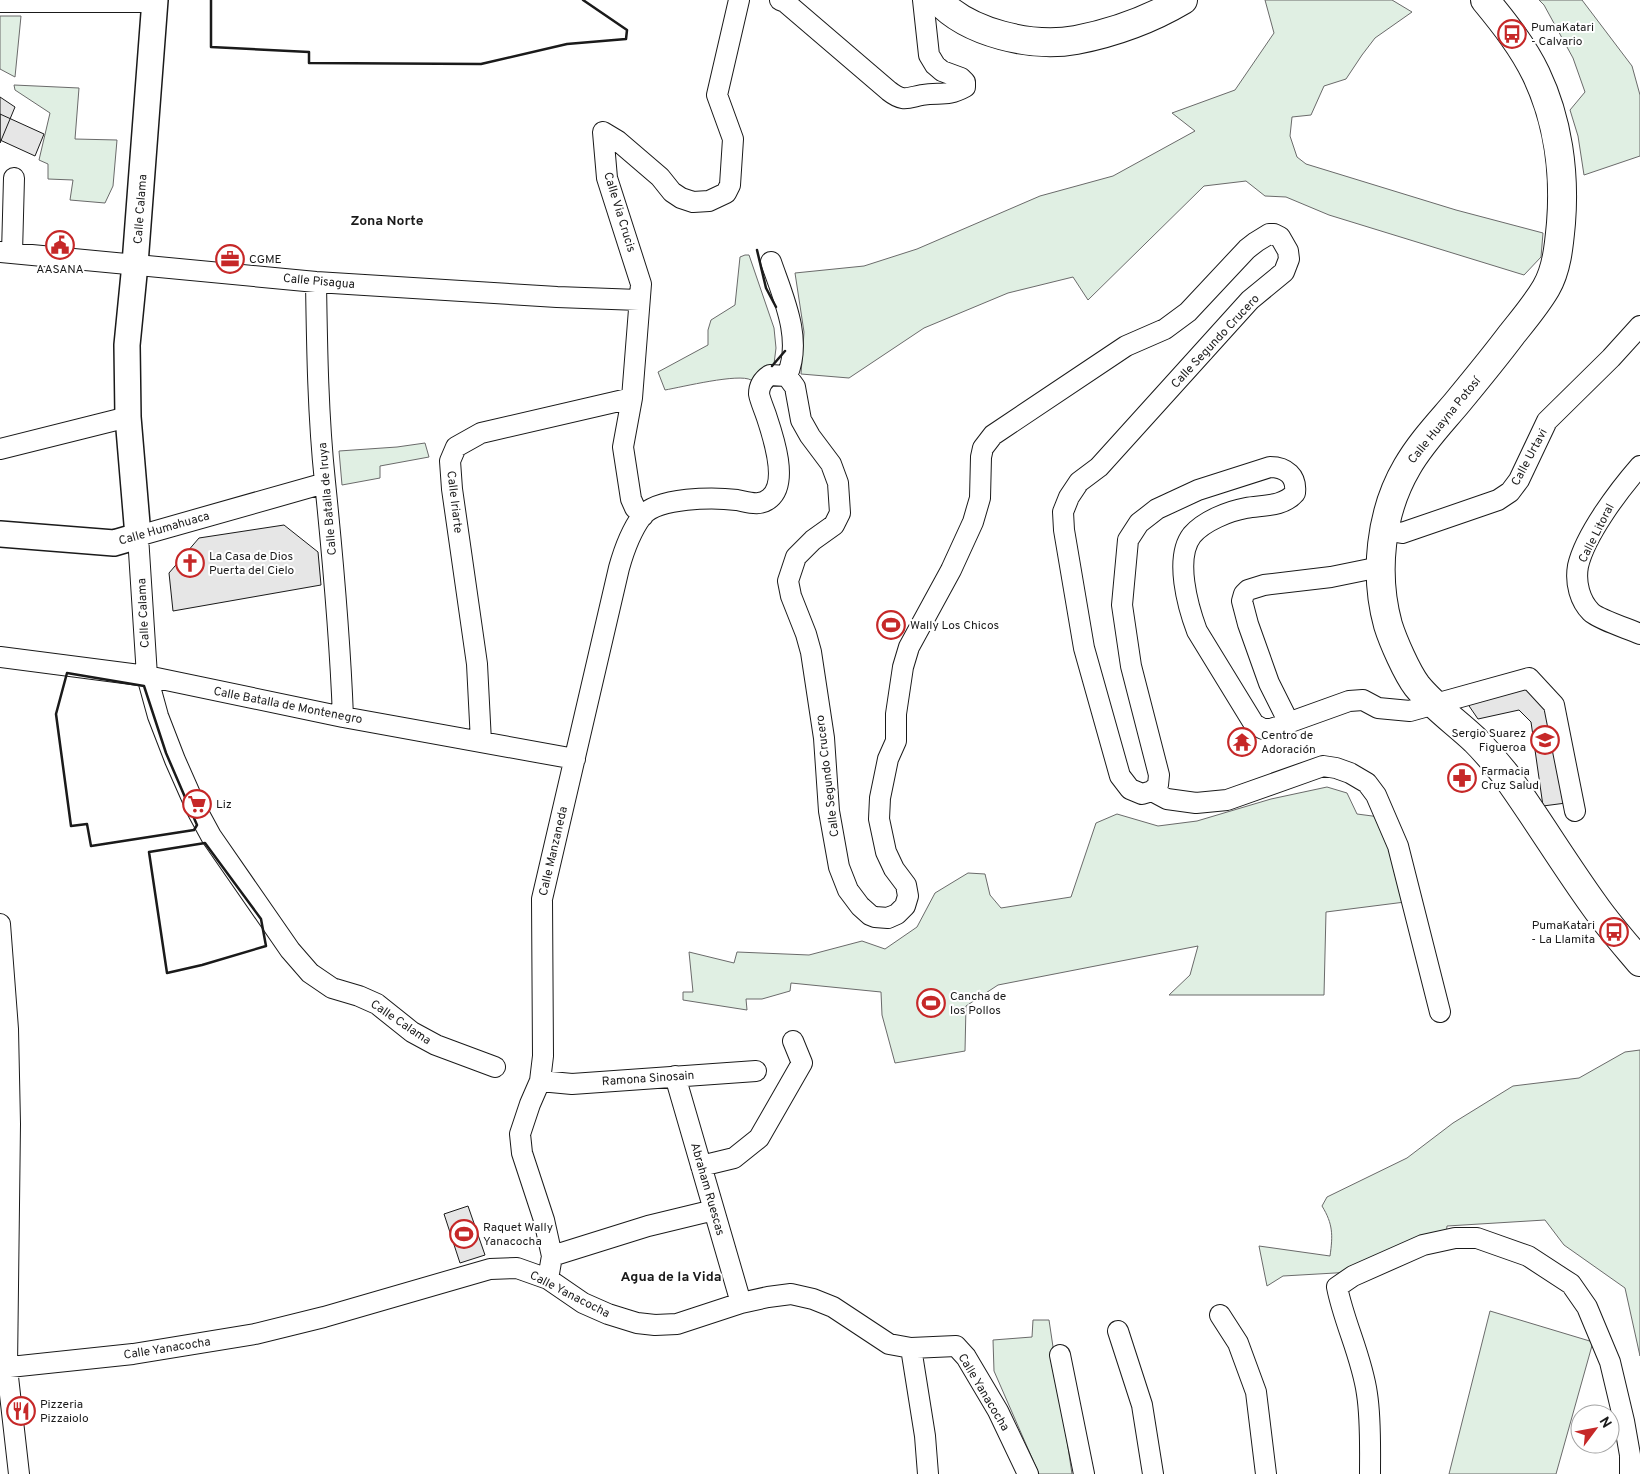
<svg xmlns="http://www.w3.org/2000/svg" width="1640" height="1474" viewBox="0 0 1640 1474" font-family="Overpass,sans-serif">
	<rect width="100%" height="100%" fill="#fff"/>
	<path fill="#e0efe3" stroke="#6a6a6a" d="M1265,0H1392L1412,12L1375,38L1362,55L1346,79L1324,86L1311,115L1292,117L1290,136L1297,157L1306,164L1456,210L1543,233L1541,257L1524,275L1329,215L1286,197L1265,196L1246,181L1204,186L1088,300L1073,277L1008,293L924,328L849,378L801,374L804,332L795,273L864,266L917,249L1040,196L1113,176L1195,131L1172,113L1235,90L1274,33Z
		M1539,0H1582L1632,66L1640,95V156L1584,175L1578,136L1570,110L1585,92L1573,58L1544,5Z
		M0,16H21L15,77L0,69Z
		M14,85L79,88L75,139L117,140L113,186L105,203L70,200L73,180L48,179V164L39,160L50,113L15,90Z
		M745,255H749L774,328L776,348L774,364L751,380C739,373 682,387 665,390L658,372L708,345V330L711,320L735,305L740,257Z
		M425,443L429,457L380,466V478L342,485L339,451L397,447Z
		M1327,787L1347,793L1357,814L1380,817L1405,902L1326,912L1324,995H1169L1190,975L1198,946L998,985L966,1006L965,1051L895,1063L882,1015L881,992L791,983L790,991L762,999H746L747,1010L683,1000V992H693L689,952L734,963L737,952L809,955L862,941L885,949L917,927L935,893L968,873L985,874L990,895L1001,908L1071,897L1096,823L1117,814L1158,826L1197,821L1271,799Z
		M1640,1050V1356L1625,1288L1564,1245L1545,1220L1447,1226L1445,1244L1387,1270L1283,1276L1267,1286L1259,1246L1330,1256C1333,1235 1333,1224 1322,1206L1327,1197L1407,1158L1453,1123L1513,1086L1579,1078L1625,1052Z
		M1490,1311L1593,1342L1556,1474H1449Z
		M1033,1320H1049L1072,1474H1039L994,1371L993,1340L1032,1337Z"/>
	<path fill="#e6e6e6" stroke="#1a1a1a" d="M0,97L15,107L0,143Z
		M0,114L44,134L35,156L0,140Z
		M284,525L318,552L321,585L173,611L169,573L199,538Z
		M1526,682L1553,712L1566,803L1543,806L1531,722L1519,710L1478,719L1465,700Z
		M468,1206L485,1255L460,1263L444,1214Z"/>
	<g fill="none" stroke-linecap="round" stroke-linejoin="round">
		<defs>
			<path id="minor" d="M780,0L785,2L889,91C903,102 907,98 922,95C940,92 947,97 965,87V82L961,78L942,71L935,65L929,55L923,0
				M0,2H155
				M0,252L316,282L557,297L639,300
				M12,253L14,178
				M771,262C783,297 803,339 787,376
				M316,282C317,349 318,416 325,482C333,560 340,639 343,717
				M0,449L128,417
				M1640,466C1619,490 1585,535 1578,566C1575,583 1580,601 1591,612C1598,619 1629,629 1640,634
				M325,483L138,536L147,676L158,716L175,760L198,812L211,836L290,950L310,973L332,988L359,996L377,1004L412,1032L436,1045L495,1067
				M643,516L635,508L631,499L623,447L632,398L641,284L607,178L603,132L618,141L660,177L672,192L681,198L693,202L709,201L726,193L730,185L733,139L717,95L739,0
				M1384,530L1402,533L1498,500L1510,492L1519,480L1547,421L1611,358L1640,326
				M0,657L147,676L343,717L575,759
				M1289,723L1269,683L1248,624L1242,601L1244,594L1248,590L1264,585L1331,577L1380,567
				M481,742L477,664L452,489L450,461L456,447L481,433L632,398
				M1152,791L1167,799L1196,803L1227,800L1323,766L1336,768L1350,773L1367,783L1376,795L1398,846L1440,1012
				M0,924L8,1029L10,1124L7,1368L19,1474
				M675,1076L741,1303
				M540,1081L572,1084L756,1071
				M701,1166L734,1158L759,1138L802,1063L793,1041
				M552,1256L648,1226L714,1210
				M548,1279L552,1256L544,1220L522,1153L520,1134L530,1104L540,1081L543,1056L542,899L619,568C624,550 631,531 642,516C658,497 714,497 737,500C748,502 760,507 770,498C789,482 773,436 766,415C764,409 760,400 759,394C759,385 764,379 770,375L787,376L795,387L801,420L810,436L831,464L838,483L840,513L834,525L813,540L796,557L788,581L791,596L806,634L811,652L824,738L829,811L839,867L848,890L860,906L870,915L875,917L888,918L897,914L905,906L908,896L906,885L894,869L886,852L879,819L880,798L888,759L896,741V714L903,667L909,647L951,570L973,522L980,498L981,457L983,448L993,435L1126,346L1165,329L1188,312L1247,249L1256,242L1269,234H1274L1280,237L1288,251L1289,259L1284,272L1250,300L1099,467L1079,482L1069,497L1063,512L1064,530L1084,648L1120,776L1130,789L1142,794L1152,791L1158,785L1159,775L1131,666L1122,605L1128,540L1139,523L1157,509L1198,490L1270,467C1286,467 1297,476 1295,493C1283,507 1263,505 1246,508C1229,511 1204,521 1192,535C1174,558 1188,607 1197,631L1254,724L1263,729H1271L1349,701L1363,700L1378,708L1410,711L1529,678L1554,705L1575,811
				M1220,1315L1238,1343L1256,1392L1266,1474
				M1118,1331L1142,1405L1153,1474
				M911,1348L925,1436L928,1474
				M1060,1355L1084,1474
				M0,1368L133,1354L255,1334L324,1317L490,1269L517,1268L548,1279L583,1303L608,1314L637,1323L655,1325L677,1324L741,1303L768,1297L791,1294L813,1299L833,1307L889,1344L911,1348L956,1346L966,1357L998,1411L1028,1474
				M1370,1474C1370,1447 1371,1420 1367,1394C1362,1357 1344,1323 1337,1287L1353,1276L1423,1245L1455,1238H1477L1528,1256L1571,1284L1587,1307L1610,1362L1624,1421L1630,1455V1474"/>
			<path id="major" d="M0,534L114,543L138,536L128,417L127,345L135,264L155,0"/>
			<path id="highway" d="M938,0C968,33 1032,48 1076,40C1112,33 1151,19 1183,0
				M1485,0C1504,23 1523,47 1536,74C1558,120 1565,173 1561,223C1559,245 1557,269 1546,288C1536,305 1524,319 1512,334C1494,358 1475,381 1456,404C1439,424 1420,444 1407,467C1380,513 1374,574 1388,625C1393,641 1407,673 1417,686C1434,707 1456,722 1475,740C1485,750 1496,763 1505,774C1536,817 1563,862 1594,905C1608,925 1624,943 1640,962"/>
		</defs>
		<use href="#minor" stroke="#1a1a1a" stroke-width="22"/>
		<use href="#major" stroke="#1a1a1a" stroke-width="28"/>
		<use href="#highway" stroke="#1a1a1a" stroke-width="30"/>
		<use href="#minor" stroke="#fff" stroke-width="20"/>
		<use href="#major" stroke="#fff" stroke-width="25"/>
		<use href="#highway" stroke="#fff" stroke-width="28"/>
		<path stroke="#1a1a1a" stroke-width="2.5" d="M211,0V47L309,52V63L481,64L567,44L626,39L627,30L583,0
			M757,250L766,288L776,307
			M772,366L785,351
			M67,673L144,686L166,753L197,825L194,830L91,846L87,824L71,826L56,714Z
			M205,843L261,919L266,946L202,965L167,973L149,852Z"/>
	</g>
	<defs>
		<symbol id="bus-ring" viewBox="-11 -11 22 22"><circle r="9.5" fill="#fff" stroke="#c62828" stroke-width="1.5"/><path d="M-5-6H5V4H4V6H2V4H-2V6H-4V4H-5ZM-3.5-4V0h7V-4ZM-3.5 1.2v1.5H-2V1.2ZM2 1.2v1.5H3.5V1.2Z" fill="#c62828"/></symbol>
		<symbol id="civic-ring" viewBox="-11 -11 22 22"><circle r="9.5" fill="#fff" stroke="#c62828" stroke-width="1.5"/><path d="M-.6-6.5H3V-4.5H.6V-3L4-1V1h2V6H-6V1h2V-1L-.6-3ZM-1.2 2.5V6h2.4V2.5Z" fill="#c62828"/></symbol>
		<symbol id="office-ring" viewBox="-11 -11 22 22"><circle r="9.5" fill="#fff" stroke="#c62828" stroke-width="1.5"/><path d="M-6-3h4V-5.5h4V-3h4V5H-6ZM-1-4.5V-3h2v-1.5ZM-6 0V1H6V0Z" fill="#c62828"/></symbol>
		<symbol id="church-ring" viewBox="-11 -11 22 22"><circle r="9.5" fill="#fff" stroke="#c62828" stroke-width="1.5"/><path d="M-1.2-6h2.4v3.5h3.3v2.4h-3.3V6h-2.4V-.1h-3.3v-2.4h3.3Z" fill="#c62828"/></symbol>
		<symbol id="stadium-ring" viewBox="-11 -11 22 22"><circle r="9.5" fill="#fff" stroke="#c62828" stroke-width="1.5"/><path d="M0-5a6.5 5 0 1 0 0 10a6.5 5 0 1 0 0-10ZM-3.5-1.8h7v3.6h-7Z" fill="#c62828"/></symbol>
		<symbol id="school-ring" viewBox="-11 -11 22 22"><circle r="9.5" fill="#fff" stroke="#c62828" stroke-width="1.5"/><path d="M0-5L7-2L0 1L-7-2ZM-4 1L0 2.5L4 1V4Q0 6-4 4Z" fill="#c62828"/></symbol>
		<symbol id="temple-ring" viewBox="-11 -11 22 22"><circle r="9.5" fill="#fff" stroke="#c62828" stroke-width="1.5"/><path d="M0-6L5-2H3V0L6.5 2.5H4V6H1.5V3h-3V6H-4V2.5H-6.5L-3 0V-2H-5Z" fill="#c62828"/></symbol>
		<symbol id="pharmacy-ring" viewBox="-11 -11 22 22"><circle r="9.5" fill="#fff" stroke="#c62828" stroke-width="1.5"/><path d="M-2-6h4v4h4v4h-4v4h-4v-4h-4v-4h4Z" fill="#c62828"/></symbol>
		<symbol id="supermarket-ring" viewBox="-11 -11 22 22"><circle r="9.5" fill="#fff" stroke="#c62828" stroke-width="1.5"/><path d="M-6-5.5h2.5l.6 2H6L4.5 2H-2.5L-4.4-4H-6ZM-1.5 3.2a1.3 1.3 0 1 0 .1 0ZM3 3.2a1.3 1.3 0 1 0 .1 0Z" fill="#c62828"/></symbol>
		<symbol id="restaurant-ring" viewBox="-11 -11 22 22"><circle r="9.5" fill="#fff" stroke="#c62828" stroke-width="1.5"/><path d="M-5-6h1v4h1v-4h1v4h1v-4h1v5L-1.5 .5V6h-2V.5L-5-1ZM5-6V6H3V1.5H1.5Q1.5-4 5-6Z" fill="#c62828"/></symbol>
	</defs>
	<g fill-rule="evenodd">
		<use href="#bus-ring" x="1496" y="18" width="32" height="32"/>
		<use href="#civic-ring" x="44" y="229" width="32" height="32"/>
		<use href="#office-ring" x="214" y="243" width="32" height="32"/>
		<use href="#church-ring" x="174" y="547" width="32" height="32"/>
		<use href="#stadium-ring" x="875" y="609" width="32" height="32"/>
		<use href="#school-ring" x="1529" y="724" width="32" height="32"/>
		<use href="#temple-ring" x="1226" y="726" width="32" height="32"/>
		<use href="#pharmacy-ring" x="1446" y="762" width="32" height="32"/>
		<use href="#supermarket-ring" x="181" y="788" width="32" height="32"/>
		<use href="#bus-ring" x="1598" y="916" width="32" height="32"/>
		<use href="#stadium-ring" x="915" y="987" width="32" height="32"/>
		<use href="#stadium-ring" x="448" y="1218" width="32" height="32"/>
		<use href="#restaurant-ring" x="5" y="1395" width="32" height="32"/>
	</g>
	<g text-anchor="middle" stroke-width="4" stroke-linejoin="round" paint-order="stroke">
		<g font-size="12" fill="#1a1a1a" stroke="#fff" text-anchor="start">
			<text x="1531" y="31">PumaKatari<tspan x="1531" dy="14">- Calvario</tspan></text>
			<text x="249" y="263">CGME</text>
			<text x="60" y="273" text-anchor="middle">AASANA</text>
			<text x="209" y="560">La Casa de Dios<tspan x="209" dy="14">Puerta del Cielo</tspan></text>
			<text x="910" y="629">Wally Los Chicos</text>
			<text x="1526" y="737" text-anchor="end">Sergio Suarez<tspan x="1526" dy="14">Figueroa</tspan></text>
			<text x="1261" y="739">Centro de<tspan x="1261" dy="14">Adoración</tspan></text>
			<text x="1481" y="775">Farmacia<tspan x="1481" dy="14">Cruz Salud</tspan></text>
			<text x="216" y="808">Liz</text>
			<text x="1595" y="929" text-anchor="end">PumaKatari<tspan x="1595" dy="14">- La Llamita</tspan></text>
			<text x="950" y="1000">Cancha de<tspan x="950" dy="14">los Pollos</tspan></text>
			<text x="483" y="1231">Raquet Wally<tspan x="483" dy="14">Yanacocha</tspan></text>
			<text x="40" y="1408">Pizzeria<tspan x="40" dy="14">Pizzaiolo</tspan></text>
		</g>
		<g font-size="12" fill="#1a1a1a" stroke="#fff">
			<text transform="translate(140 209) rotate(-86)" y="4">Calle Calama</text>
			<text transform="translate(620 212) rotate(73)" y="4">Calle Via Crucis</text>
			<text transform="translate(319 281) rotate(5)" y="4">Calle Pisagua</text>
			<text transform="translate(1215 341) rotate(-47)" y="4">Calle Segundo Crucero</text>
			<text transform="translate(1444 420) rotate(-51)" y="4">Calle Huayna Potosí</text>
			<text transform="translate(1529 457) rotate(-62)" y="4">Calle Urtavi</text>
			<text transform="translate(327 499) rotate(-95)" y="4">Calle Batalla de Iruya</text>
			<text transform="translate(455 502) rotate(83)" y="4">Calle Iriarte</text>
			<text transform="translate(164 528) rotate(-16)" y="4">Calle Humahuaca</text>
			<text transform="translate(1596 533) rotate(-63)" y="4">Calle Litoral</text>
			<text transform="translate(143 613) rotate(-93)" y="4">Calle Calama</text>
			<text transform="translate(288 705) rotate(11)" y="4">Calle Batalla de Montenegro</text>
			<text transform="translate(827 776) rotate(-97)" y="4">Calle Segundo Crucero</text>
			<text transform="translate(553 851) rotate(-77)" y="4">Calle Manzaneda</text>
			<text transform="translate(401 1022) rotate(34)" y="4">Calle Calama</text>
			<text transform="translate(648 1078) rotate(-4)" y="4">Ramona Sinosain</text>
			<text transform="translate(708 1189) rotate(74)" y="4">Abraham Ruescas</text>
			<text transform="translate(570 1294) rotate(27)" y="4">Calle Yanacocha</text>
			<text transform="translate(167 1348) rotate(-9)" y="4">Calle Yanacocha</text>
			<text transform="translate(984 1392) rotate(59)" y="4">Calle Yanacocha</text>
		</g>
		<g font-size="14" font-weight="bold" fill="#1a1a1a" stroke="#fff">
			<text x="387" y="225">Zona Norte</text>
			<text x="671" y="1281">Agua de la Vida</text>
		</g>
	</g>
	<g transform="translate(1595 1429) rotate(58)"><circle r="24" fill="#ffffff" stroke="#a3a3a3"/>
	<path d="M0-4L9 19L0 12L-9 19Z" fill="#c62828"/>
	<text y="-8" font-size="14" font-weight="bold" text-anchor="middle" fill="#1a1a1a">N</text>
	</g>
</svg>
